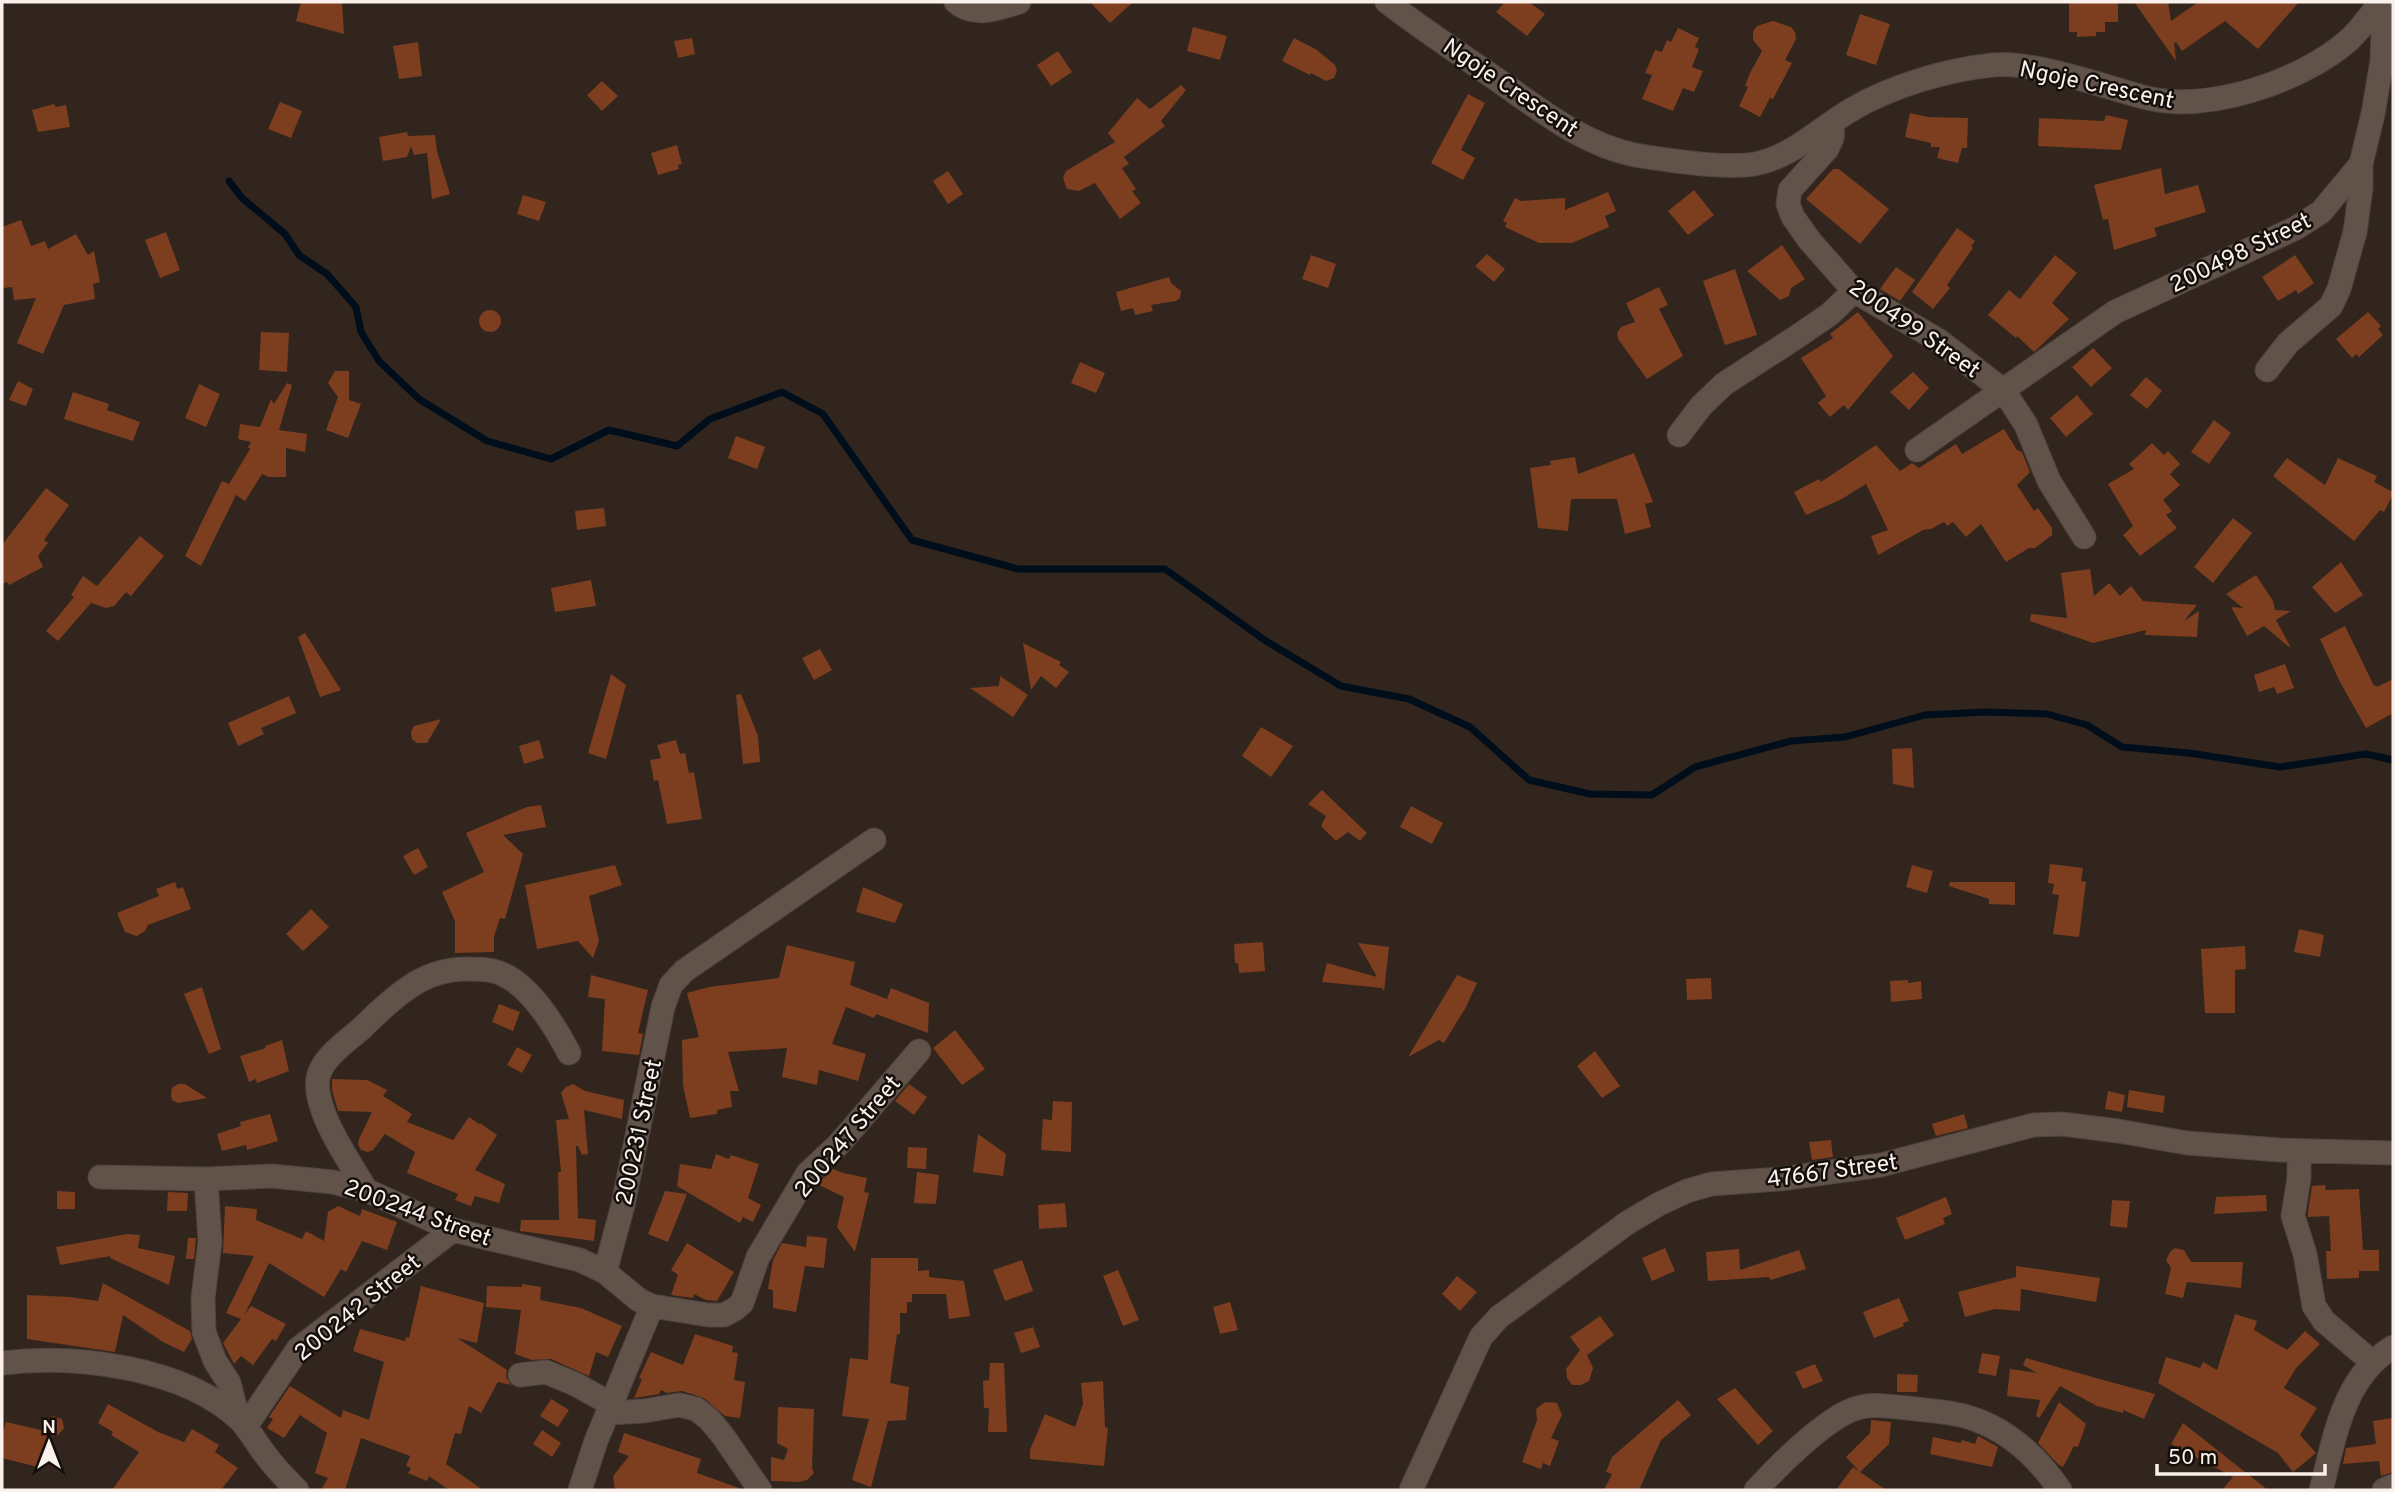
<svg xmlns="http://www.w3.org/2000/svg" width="2395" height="1492" viewBox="0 0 2395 1492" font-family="Overpass,sans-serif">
	<rect width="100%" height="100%" fill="#31251d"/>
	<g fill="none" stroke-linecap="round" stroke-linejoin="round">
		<path stroke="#000e1b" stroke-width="7" d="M229,181L242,198L285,234L299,255L327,274L356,307L361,332L379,361L419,399L487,441L551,459L609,430L677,446L710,419L782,392L823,414L912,540L1018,569H1165L1266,641L1341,686L1409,699L1470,727L1529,780L1590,794L1652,795L1695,767L1791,741L1845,737L1925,715L1985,712L2047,714L2087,725L2122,747L2189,753L2280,767L2366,754L2393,760"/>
	</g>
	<path fill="#7c3e1f" d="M301,2H342L344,34L296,21Z
		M1090,2H1133L1110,23Z
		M1505,2H1529L1545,14L1527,36L1496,12Z
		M2069,2H2118V22H2105V32H2096V36L2077,37V32H2069Z
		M2134,2H2168L2171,21L2198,2H2299L2258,49L2225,21L2182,51L2176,42L2174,43L2176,61Z
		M1860,14L1890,24L1876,65L1846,55Z
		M1773,21L1791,27L1795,32L1796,39L1785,60L1792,63L1773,99L1770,98L1760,117L1739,106L1748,87L1745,86L1750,73L1762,51L1753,40V31L1757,26Z
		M1193,27L1227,36L1220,60L1187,51Z
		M1678,28L1699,38L1695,47L1699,49L1692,67L1703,71L1694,92L1683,88L1673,111L1642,99L1652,75L1645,73L1655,50L1662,52L1667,40L1671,42Z
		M692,38L695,54L678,58L674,41Z
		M1294,38L1317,50L1335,65L1337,70L1334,78L1326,81L1311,73L1310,75L1282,61Z
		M418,42L422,76L399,79L393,46Z
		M1058,51L1072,72L1051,86L1037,65Z
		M602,81L618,96L602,111L587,95Z
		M1181,85L1186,90L1161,121L1165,126L1124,157L1129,164L1122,168L1136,189L1132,191L1141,203L1120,219L1095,183L1079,191L1067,189L1063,178L1066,171L1115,142L1108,133L1137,98L1150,109Z
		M1468,94L1485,103L1461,150L1475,158L1463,180L1431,163Z
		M280,102L302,111L291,138L268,129Z
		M54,104L56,107L66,105L70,127L38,132L32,110Z
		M1910,113L1928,117L1968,118L1967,148H1962L1958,163L1937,158L1940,147H1931V143L1905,137Z
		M2106,115L2128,120L2121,150L2038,146L2039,118L2104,121Z
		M407,132L408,136L435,135L437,151L450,194L432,199L427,153L414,155L411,146L407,157L383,161L379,137Z
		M677,145L682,164L678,165L679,169L658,175L651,153Z
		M2161,168L2165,194L2198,185L2206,212L2154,228L2157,236L2114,250L2108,219L2103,220L2094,185Z
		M1833,169H1839L1889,209L1860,244L1806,199Z
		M948,171L963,194L948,204L933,181Z
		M1694,190L1714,215L1688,235L1668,211Z
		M1608,192L1616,211L1605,216L1609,227L1572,243H1539L1505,227L1507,223L1503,221L1515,198L1521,201L1565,198V210Z
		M523,195L546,202L539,221L517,214Z
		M21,220L31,246L45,241L48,249L76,234L88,255L94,251L100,282L93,284L95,299L64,305L43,354L17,343L36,298L14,300L12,287L4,288L2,277V227Z
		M1957,228L1975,241L1971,246L1973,248L1947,285L1950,288L1933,309L1912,292Z
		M166,232L180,270L160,278L145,240Z
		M1782,245L1805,279L1791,288L1789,296L1780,300L1747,271Z
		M1487,254L1505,269L1494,282L1475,266Z
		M1311,255L1336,264L1328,288L1302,279Z
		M2055,255L2077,273L2052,303L2069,319L2034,352L2017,336L2016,338L1988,315L2009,290L2020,299Z
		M2295,255L2314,283L2298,294L2296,290L2278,301L2262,277Z
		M1896,267L1915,280L1900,301L1880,289Z
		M1735,269L1757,335L1725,345L1703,281Z
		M1169,277L1171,283L1181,291L1180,298L1176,301L1151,305L1153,311L1135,315L1133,308L1121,311L1116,292Z
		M1659,287L1668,305L1659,309L1683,356L1647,379L1618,339L1617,333L1621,327L1635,322L1626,303Z
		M479 321a11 11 0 1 1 22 0a11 11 0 1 1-22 0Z
		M1858,312L1893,356L1848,410L1844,405L1830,417L1818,403L1826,396L1801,358L1833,338L1830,334Z
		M2368,312L2381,326L2378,329L2383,335L2359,357L2356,354L2352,358L2336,339Z
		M261,332L289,333L287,372L259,370Z
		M2093,348L2112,368L2091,387L2072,367Z
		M1080,362L1105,373L1096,393L1071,383Z
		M335,371H349V400L361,404L348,438L326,430L338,397L328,383Z
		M1913,372L1929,388L1909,410L1890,392Z
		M2146,377L2162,391L2147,409L2130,395Z
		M18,381L33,389L26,406L9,400Z
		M287,383L292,385L279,430L307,434L305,452L286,448V477H269L262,474L245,501L236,495L201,566L185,556L222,481L229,484L250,449L248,447L251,442L238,439L240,424L260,427L271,399L274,404Z
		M199,384L220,394L206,427L185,418Z
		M73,392L109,404L107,410L140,422L133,441L64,419Z
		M2077,395L2093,414L2066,437L2050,418Z
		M2214,420L2231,433L2209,464L2191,452Z
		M2004,429L2017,450L2022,452L2030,472L2017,485L2034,511L2038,508L2052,528V535L2035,548H2029L2006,562L1981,524L1966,537L1953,522L1947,526L1944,522L1931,529L1923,530L1878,555L1871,536L1888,530L1866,484L1840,500L1806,515L1794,492L1819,479L1821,482L1876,445L1900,471L1912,463L1919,468L1956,444L1962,454Z
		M736,436L765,447L757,469L728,458Z
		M2152,443L2164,455L2168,451L2180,464L2170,474L2180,485L2163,500L2172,511L2166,515L2177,528L2140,556L2123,535L2133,526L2108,484L2134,469L2129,464Z
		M1634,453L1653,502L1645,504L1651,527L1625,534L1617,499H1571L1568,531L1538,528L1530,468L1551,465L1550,461L1575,457L1578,474Z
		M2287,458L2325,485L2338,458L2377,476L2374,482L2393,492V494L2384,512L2380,510L2354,541L2273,476Z
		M46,488L69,505L44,540L48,543L38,556L43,567L9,585L7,582L2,584V545Z
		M604,508L606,526L577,530L575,511Z
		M2233,518L2252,533L2213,583L2194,567Z
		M140,536L164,556L131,596L126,592L114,606L106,608L91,603L58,641L46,631L74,597L71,595L83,576L97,586Z
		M2341,562L2363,595L2335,613L2312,587Z
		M2090,569L2094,596L2109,583L2120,596L2131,586L2143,601L2197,605L2184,621L2199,611L2197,637L2145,635L2146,630L2093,643L2030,621L2031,614L2067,618L2061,573Z
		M2256,575L2273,601L2275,610L2291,611L2276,620L2290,646L2289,647L2264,626L2247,636L2231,607L2243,608L2226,594Z
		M591,580L596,606L555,612L551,588Z
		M2345,626L2374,686L2376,685L2377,687L2393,679V713L2366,728L2340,682L2320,639Z
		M305,633L341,690L320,697L298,637Z
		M1023,643L1061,662L1059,665L1069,672L1056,688L1041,676L1031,690Z
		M820,649L832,670L814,680L802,658Z
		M2285,664L2294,688L2277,694L2274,687L2259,692L2254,675Z
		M611,674L626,685L606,759L588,753Z
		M1000,676L1028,695L1013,717L970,688L999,686Z
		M741,694L758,736L760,762L743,764L736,695Z
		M289,696L296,713L261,728L264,734L238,746L228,723Z
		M441,719L427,743H417L412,739L411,732L414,726Z
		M1261,727L1293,746L1271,777L1242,756Z
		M539,740L544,758L524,764L519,746Z
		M676,740L680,754L685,753L689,773L694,772L702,819L667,824L658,780L654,781L650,760L661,758L657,745Z
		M1912,748L1914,788L1893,784L1892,749Z
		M1322,790L1367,833L1360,841L1348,832L1336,841L1321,826L1326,816L1308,804Z
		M541,805L546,827L503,835L523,854L505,919L500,918L494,937V952L455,953V921L442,892L484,872L466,833L527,807Z
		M1411,806L1443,823L1432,844L1400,827Z
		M418,848L428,867L414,875L403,856Z
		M2050,864L2083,868L2081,881L2086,882L2079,937L2053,934L2059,895L2052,894L2054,884L2048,883Z
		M615,865L622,885L589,896L599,941L593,958L578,941L537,949L525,885Z
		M1912,865L1933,871L1927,893L1906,887Z
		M175,882L177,889L183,887L191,909L148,925L145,931L137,936L125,932L117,913L159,896L156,889Z
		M1950,882H2015V905L1989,904V899L1949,886Z
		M863,887L903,904L895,923L856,912Z
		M311,909L329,927L303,951L286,934Z
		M2299,929L2324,935L2320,957L2294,952Z
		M1263,942L1265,971L1239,973L1238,963H1235L1234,944Z
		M1358,943L1389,947L1384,991L1382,988L1322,982L1327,963L1377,977Z
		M787,945L855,962L850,985L887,999L891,988L929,1003L928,1033L876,1014L874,1018L846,1007L832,1044L866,1054L858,1081L819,1070L817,1085L782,1077L787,1048L728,1052L739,1091H730L732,1107L717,1110V1114L690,1118L683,1085L682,1040L699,1037L687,993L709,987L779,978Z
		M2245,946L2246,969L2235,970V1013H2205L2201,949Z
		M591,975L648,990L638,1033L643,1034L639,1055L602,1051L605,999L588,997Z
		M1457,975L1477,983L1466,1007L1444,1043L1439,1040L1408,1057Z
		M1711,978L1712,999L1687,1000L1686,979Z
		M1908,980V983L1921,981L1922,999L1891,1002L1890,981Z
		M202,987L221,1049L209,1054L184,994Z
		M499,1004L520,1012L513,1031L492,1022Z
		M955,1030L985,1069L962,1085L933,1048Z
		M282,1040L289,1071L257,1083L256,1079L249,1082L240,1056L266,1048L265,1046Z
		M517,1047L532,1055L522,1073L507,1065Z
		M1595,1051L1620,1086L1602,1098L1577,1066Z
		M332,1079L367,1080L387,1090L383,1096L412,1114L407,1122L453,1140L469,1117L479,1124L480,1123L497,1135L475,1170L505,1184L499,1203L475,1196L471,1206L455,1200L458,1194L407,1173L415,1152L385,1134L373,1150L368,1152L361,1150L358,1145L359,1139L372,1112L338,1111L332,1090Z
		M178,1084H185L207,1098L178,1103L172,1100L171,1094L172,1088Z
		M573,1084L585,1091L624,1100L622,1119L584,1110L588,1154L582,1155L578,1146H576L578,1218L596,1220L594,1241L520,1231L521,1220H559L558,1172H561L556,1120L569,1119L561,1093L566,1087Z
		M909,1084L927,1097L914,1115L895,1101Z
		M2129,1090L2165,1096L2163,1113L2127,1107Z
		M2108,1091L2125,1095L2122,1112L2105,1109Z
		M1053,1101L1072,1102L1071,1152L1041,1150L1043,1119L1052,1120Z
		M270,1114L278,1141L247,1150L246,1145L222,1151L217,1134L241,1126L240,1122Z
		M1964,1114L1968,1128L1936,1136L1932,1124Z
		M978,1134L1006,1154L1003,1176L973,1172Z
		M1831,1140L1833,1157L1812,1160L1809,1142Z
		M908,1147L927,1148L926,1169L907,1168Z
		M716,1154L729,1159L731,1155L759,1164L748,1198L761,1205L753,1222L743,1217L740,1223L677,1186L680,1164L711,1169Z
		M833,1169L843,1173L867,1178L864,1192L869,1193L855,1252L837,1227L844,1197L817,1184Z
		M917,1172L939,1175L936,1204L914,1203Z
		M2325,1185L2326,1190L2359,1189L2363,1250H2379V1271H2359V1278L2327,1279L2326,1251H2331L2329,1216L2308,1217V1212L2312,1186Z
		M57,1191L75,1192V1209H57Z
		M665,1191L687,1194L668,1242L648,1234Z
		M168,1192L188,1193L187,1211H167Z
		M2266,1195L2267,1211L2214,1214L2216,1197Z
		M1946,1197L1952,1214L1943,1218L1945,1224L1905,1240L1896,1218Z
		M2112,1200L2130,1201L2127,1228L2110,1226Z
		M1065,1203L1067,1227L1039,1229L1038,1205Z
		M225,1206L257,1209L256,1220L302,1239L306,1231L324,1241L328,1212L338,1206L360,1216L362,1209L397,1222L387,1250L362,1241L346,1272L341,1269L324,1297L269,1263L245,1314L251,1306L286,1324L276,1341L272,1339L253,1365L241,1356L234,1364L223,1343L241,1319L226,1313L254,1256L223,1253Z
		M127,1234L140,1235L138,1248L175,1256L169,1285L110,1258V1256L60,1265L56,1247Z
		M807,1236L827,1238L824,1268L805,1266L796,1312L773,1308V1290L768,1289L773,1260L782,1243L806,1247Z
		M188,1238H196L194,1259H186Z
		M687,1243L734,1272L717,1301L706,1300L694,1294L693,1298L671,1295L678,1275L671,1270Z
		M1665,1248L1675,1271L1652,1281L1642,1258Z
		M2175,1248L2184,1250L2191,1262H2243L2241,1288L2187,1282L2183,1298L2165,1294L2171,1268L2166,1260L2170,1252Z
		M1739,1249L1740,1270L1799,1250L1806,1269L1771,1280L1769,1277L1708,1281L1706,1252Z
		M871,1258H918V1271L929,1270V1277L964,1281L970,1316L949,1319L946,1294H912V1302H907V1313H900V1334H897L890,1383L909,1387L906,1420L888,1421L871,1487L852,1480L869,1419L842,1416L850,1358L868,1360Z
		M1022,1260L1033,1291L1005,1301L993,1270Z
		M2016,1266L2100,1278L2096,1302L2021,1289L2020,1311L1995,1309L1965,1317L1958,1292L2016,1277Z
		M1118,1270L1139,1320L1123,1326L1103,1276Z
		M1457,1276L1477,1292L1460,1311L1442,1294Z
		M103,1283L190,1331L192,1339L184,1352L163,1342L123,1315L115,1352L27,1339V1295L70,1297L98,1301Z
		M522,1284L541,1287L540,1300L581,1308L622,1326L608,1357L596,1352L589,1376L551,1359L532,1360L515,1354L521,1310L486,1307L487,1286L522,1287Z
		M421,1286L484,1303L477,1343L457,1338L507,1370L506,1377L511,1385L498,1382L481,1413L469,1406L461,1434L455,1433L446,1464L483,1490H449L429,1476L427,1481L408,1473L411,1468L406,1466L410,1456L361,1438L345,1490H321L328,1478L315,1473L327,1433L300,1415L284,1438L267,1428L273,1419L269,1417L290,1386L341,1418L343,1410L369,1420L384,1362L353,1351L360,1329L405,1341L406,1337L409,1338Z
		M1899,1298L1909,1321L1903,1323L1904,1326L1874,1338L1863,1312Z
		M1230,1302L1238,1330L1220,1334L1213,1307Z
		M2235,1314L2257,1321L2254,1330L2287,1350L2305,1331L2320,1344L2296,1368L2284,1388L2317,1408L2300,1435L2316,1453L2293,1472L2278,1453L2158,1383L2166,1357L2200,1368L2203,1362L2217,1370Z
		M1600,1316L1614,1335L1587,1355L1593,1368L1589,1381L1581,1385H1572L1567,1378L1566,1369L1580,1350L1570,1337Z
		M1033,1327L1040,1347L1021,1353L1014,1333Z
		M695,1334L733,1346L732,1352L738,1353L734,1380L745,1382L740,1418L725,1416L704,1398L682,1391L667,1393L661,1390L659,1394L634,1398L642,1379L639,1378L651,1352L683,1365Z
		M1982,1353L2000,1356L1996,1376L1978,1373Z
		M2026,1358L2103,1380L2155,1394L2144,1419L2123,1410V1413L2097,1406L2060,1386L2039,1418L2036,1416L2040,1400L2007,1396L2010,1369L2037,1373L2023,1365Z
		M990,1363H1004L1007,1432H988L989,1408H984L983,1381L989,1380Z
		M1815,1364L1823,1381L1803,1389L1795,1372Z
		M1897,1374L1918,1375L1917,1392H1897Z
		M1103,1381L1105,1427L1108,1428L1104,1466L1030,1459V1450L1045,1414L1075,1427L1083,1404L1081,1383Z
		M1735,1388L1773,1431L1758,1445L1717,1399Z
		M551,1399L569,1410L558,1427L540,1416Z
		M1678,1400L1691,1415L1661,1440L1639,1490H1604L1612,1474L1606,1472L1612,1457Z
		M1545,1402L1557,1403L1562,1415L1551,1438L1559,1441L1550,1466L1543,1463L1541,1469L1522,1462L1537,1420L1536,1409Z
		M2059,1402L2086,1424L2078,1447L2074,1446L2063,1467L2058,1464L2038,1443Z
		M108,1404L158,1432L184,1442L192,1429L219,1445L215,1452L238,1468L221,1490H112L139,1452L111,1435L113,1432L98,1423Z
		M778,1407L814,1409L812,1468L814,1473L807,1480L799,1482L771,1481V1457L784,1460L788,1449L777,1443Z
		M53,1416L62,1419L64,1428L58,1435L46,1438L38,1467L2,1458V1437L6,1422L41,1430L48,1419Z
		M2393,1418V1472L2381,1476L2379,1461L2343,1464L2346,1448L2376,1444L2373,1421Z
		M1871,1420L1891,1422L1889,1444L1860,1472L1846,1457L1870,1433Z
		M2183,1423L2240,1468L2268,1490H2222L2233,1477L2171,1444Z
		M542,1430L561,1443L552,1457L533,1444Z
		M624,1433L701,1459L697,1473L739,1488L738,1490H615L613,1476L629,1456L618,1452Z
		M1978,1436L1998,1447L1992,1467L1930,1454L1933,1437L1961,1443L1962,1440L1975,1444Z
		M1853,1467L1886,1490H1836Z"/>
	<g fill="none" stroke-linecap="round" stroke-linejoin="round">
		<defs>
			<path id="street" d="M956,2C973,18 1000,8 1019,2
				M1387,2C1419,27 1453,49 1486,72C1532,103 1579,144 1635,155C1665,160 1726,169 1755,164C1792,157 1820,128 1851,110C1891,86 1946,70 1992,65C2034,61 2102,86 2143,97C2206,114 2301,82 2349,40C2361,29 2371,14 2381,2
				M1833,122L1832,138L1827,149L1790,190L1788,204L1793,217L1810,241L1854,291L1938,340L2004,391L2026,425L2049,481L2084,537
				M2267,370L2288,343L2331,306L2339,289L2355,232L2361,188V164
				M1679,435L1701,406L1724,384L1795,338L1830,314L1854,291
				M1917,450L2115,312L2296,228L2321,212L2361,164L2373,114L2382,61L2384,2
				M2299,1151V1178L2293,1216L2305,1254L2314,1306L2324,1321L2372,1362
				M100,1177L206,1179L272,1176L333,1182L366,1190L453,1230L580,1260L605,1272
				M206,1179L210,1242L203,1298L204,1332L215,1361L229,1383L238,1418
				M366,1190C350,1162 313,1111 318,1078C322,1057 348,1041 363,1027C377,1013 392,999 408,988C426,975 446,969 468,969C479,969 489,969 500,973C529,984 555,1026 569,1053
				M652,1306L708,1315H724L735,1309L742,1303L758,1257L808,1173L840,1143L919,1051
				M2,1363C76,1354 184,1367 240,1420C250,1430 256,1443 265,1454C274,1467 286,1479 297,1490
				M520,1375L546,1372L575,1384L611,1404
				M609,1413L644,1411L679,1405L696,1409L709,1419L723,1436L760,1490
				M246,1426L298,1349L453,1230
				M580,1490L596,1441L652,1306L639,1300L605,1272L623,1205L663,1007L671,985L684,971L874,840
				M1411,1490L1481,1337L1499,1317L1627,1223L1659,1204L1687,1191L1711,1184L1780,1179L1881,1165L2033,1125L2062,1124L2118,1131L2187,1143L2280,1150L2393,1153
				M1756,1490C1778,1466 1819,1425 1849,1411C1868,1402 1887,1406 1907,1408C1923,1410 1939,1411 1955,1414C1999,1422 2035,1453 2060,1490
				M2321,1490C2335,1437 2343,1377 2393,1347
				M2384,1490L2393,1486"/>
		</defs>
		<use href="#street" stroke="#4f443e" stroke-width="25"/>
		<use href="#street" stroke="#61524a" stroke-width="23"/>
	</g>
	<g text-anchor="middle" stroke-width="5" stroke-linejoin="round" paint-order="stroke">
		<g font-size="23" fill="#faf1ec" stroke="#150f0c">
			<text transform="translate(2097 84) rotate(12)" y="8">Ngoje Crescent</text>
			<text transform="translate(1511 87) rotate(34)" y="8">Ngoje Crescent</text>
			<text transform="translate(2240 252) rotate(-26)" y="8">200498 Street</text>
			<text transform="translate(1915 328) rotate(35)" y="8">200499 Street</text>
			<text transform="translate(638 1132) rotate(-78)" y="8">200231 Street</text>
			<text transform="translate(847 1136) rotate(-50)" y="8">200247 Street</text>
			<text transform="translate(1832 1170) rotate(-8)" y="8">47667 Street</text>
			<text transform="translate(418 1212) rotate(20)" y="8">200244 Street</text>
			<text transform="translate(357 1307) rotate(-39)" y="8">200242 Street</text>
		</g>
	</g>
	<rect width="2395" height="1492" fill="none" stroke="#faf1ec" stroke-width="7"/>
	<g transform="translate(49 1443)" stroke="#150f0c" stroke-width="5" paint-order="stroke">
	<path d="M0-5L12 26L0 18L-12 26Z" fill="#faf1ec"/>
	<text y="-10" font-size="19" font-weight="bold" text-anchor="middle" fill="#faf1ec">N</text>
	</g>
	<path d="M2157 1464v10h168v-10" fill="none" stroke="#faf1ec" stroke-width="3.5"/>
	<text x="2168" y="1464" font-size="21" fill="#faf1ec" stroke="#150f0c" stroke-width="5" paint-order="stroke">50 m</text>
</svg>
